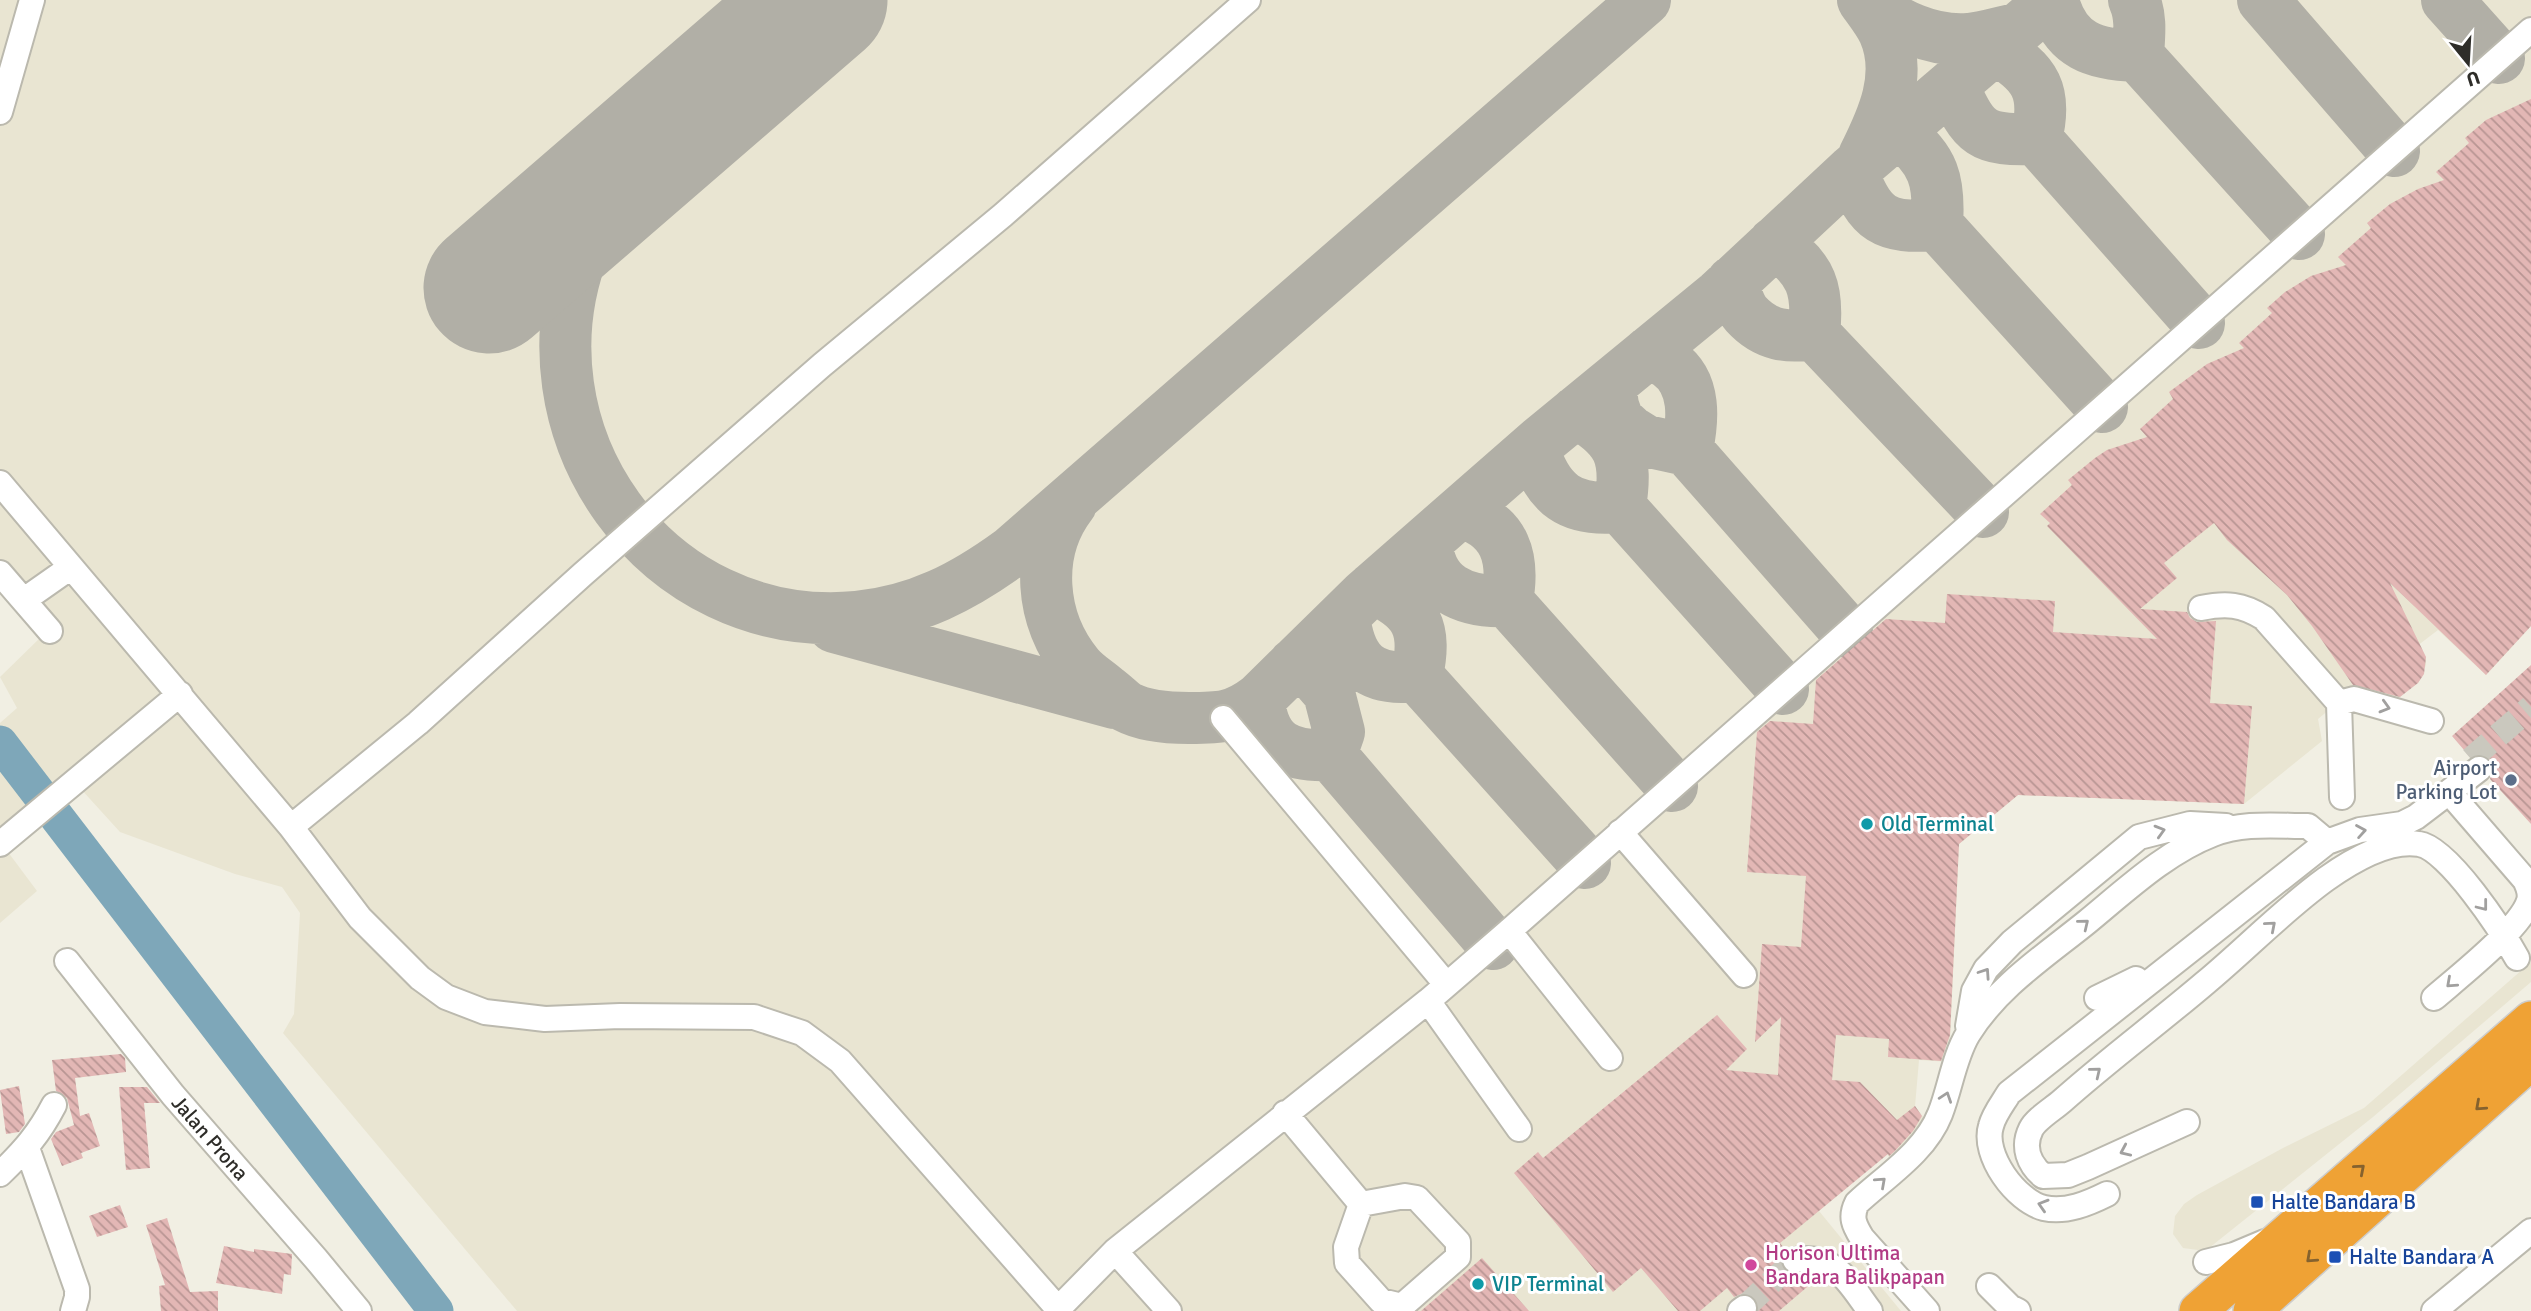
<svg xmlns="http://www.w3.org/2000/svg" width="2531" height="1311" viewBox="0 0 2531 1311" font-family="Signika,sans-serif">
	<defs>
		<pattern id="building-back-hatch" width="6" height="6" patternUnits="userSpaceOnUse" patternTransform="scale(1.75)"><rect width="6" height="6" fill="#e3b7b5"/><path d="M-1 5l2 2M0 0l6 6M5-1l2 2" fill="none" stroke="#b89593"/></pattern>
	</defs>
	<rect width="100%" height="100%" fill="#f1efe3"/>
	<path fill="#e9e5d2" d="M0,0H2531V626L2486,675L2438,630L2417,646L2426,657V665L2418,683L2397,698L2385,700L2369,695L2365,680L2318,719L2322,741L2244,804L2018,795L1959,844L1949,1062L1919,1060L1915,1106L1931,1128L1892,1161L1887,1154L1819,1211L1901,1311H517L283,1033L294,1014L300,913L282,887L235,874L120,832L80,788L5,848L37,891L0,923V723L17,708L0,677L42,636L0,587Z
		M2531,962V982L2373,1117L2209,1248L2198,1250L2183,1248L2173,1234L2175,1216L2184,1204L2197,1195L2283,1148L2364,1108Z"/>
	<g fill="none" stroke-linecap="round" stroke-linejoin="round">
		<path stroke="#7ea7b9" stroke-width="35" d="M0,743L436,1311"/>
		<path stroke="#b1afa6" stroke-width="52" d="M1863,0C1870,10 1879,21 1884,32C1903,75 1883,118 1864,156
			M1869,0C1892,25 1934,42 1969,39C1985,37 2001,32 2017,29
			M2053,0C2064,46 2095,55 2138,56
			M2134,0C2142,17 2139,37 2138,56L2299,234
			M2263,0L2394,151
			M2447,0L2499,58
			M1995,49C2036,72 2048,92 2036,139
			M1953,85C1973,134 1982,141 2036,139
			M686,118C649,156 605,196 585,246C511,431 656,636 857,617C917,611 963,587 1011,552L1645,0
			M1898,132C1934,159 1940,181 1937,225L2102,407
			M2036,139L2199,323
			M1852,171C1870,220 1884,229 1937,225
			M1774,243C1812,268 1819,290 1814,334L1983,512
			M1732,282C1736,292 1739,306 1746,314C1766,336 1788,338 1814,334
			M1648,353C1655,356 1662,359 1668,363C1697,383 1693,421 1687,450
			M1611,391L1613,406L1618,420L1630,431L1646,441L1687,450L1847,632
			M1576,412C1620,438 1628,456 1620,507L1783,689
			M1533,448C1548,495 1570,512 1620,507
			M1071,504C1034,552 1040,620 1078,666C1085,675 1097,682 1106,690C1113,695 1120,702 1127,707C1144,716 1170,718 1189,718C1220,718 1234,718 1259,699L1365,595L1541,441L1719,295L1852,171L2052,0
			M1460,512C1506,525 1515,558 1507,601
			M1427,541C1428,588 1465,603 1507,601
			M1373,588C1418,609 1427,628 1417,676L1585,863
			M1507,601L1672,786
			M1344,616C1350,663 1369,682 1417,676
			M834,627L1114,703
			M1294,664L1316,678L1329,693L1339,732L1331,755
			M1259,699C1263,746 1288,757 1331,755
			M1331,755L1493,944"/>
		<path stroke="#b1afa6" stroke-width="131" d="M489,288L822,0"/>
	</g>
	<path fill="url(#building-back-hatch)" d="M2531,99V626L2486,675L2390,583L2426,657L2424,674L2418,683L2400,697L2353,685L2312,626L2287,595L2227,540L2214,523L2164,563L2177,578L2140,609L2187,612L2190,618L2197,622L2216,621L2210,703L2252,706L2244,804L2018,795L1959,844L1950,1035L1941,1061L1888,1057L1889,1039L1836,1035L1832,1080L1860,1082L1897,1120L1915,1106L1922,1116L1913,1131L1894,1152L1889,1156L1888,1154L1780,1243L1785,1249L1780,1260L1783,1269L1789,1274H1807L1813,1282L1779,1311H1758L1756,1300L1750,1295L1743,1293L1734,1297L1727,1288L1700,1311H1678L1641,1268L1613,1292L1514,1173L1538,1152L1543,1158L1717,1015L1747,1049L1726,1070L1778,1075L1781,1017L1755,1042L1762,944L1801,947L1806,876L1747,872L1757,732L1770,721L1813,724L1816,680L1886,619L1945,623L1947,594L2055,601L2053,632L2157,639L2047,526L2050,523L2040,514L2072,485L2068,480L2095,458L2107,450L2147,437L2140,429L2173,399L2169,392L2207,364L2244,348L2239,343L2272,313L2267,308L2285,292L2311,276L2346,265L2338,257L2371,228L2367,223L2390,204L2418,189L2444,180L2436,172L2469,143L2465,138L2486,120Z
		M2531,665V824L2490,779L2494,768L2490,760L2478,754L2470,757L2452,736Z
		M121,1054L125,1058L126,1072L75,1078L80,1116L89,1113L100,1146L81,1153L83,1158L62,1166L51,1139L56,1132L74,1125L67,1098L56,1091L52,1060Z
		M19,1086L25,1124L19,1132L6,1134L0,1090Z
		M119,1087H147L160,1103H144L150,1168L126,1170Z
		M120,1205L128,1227L97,1237L89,1216Z
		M167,1218L190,1292L218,1291V1311H161L159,1286L165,1285L146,1225Z
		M224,1246L254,1252V1249L292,1254L291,1275L284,1274L282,1294L216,1283Z
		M1482,1258L1529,1311H1421Z"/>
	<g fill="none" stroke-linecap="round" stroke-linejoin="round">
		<path stroke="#cac8be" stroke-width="24" stroke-dasharray="24 12" stroke-linecap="butt" d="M2471,759L2531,707
			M1744,1308L1795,1260"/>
		<defs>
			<path id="minor" d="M0,112L32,0
				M0,483L291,827L360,918L420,978L446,997L485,1012L545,1019L620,1016L754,1017L802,1033L840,1061L1060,1311
				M0,573L50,631
				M24,600L71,567
				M2201,608C2226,603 2242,604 2264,618L2339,703L2342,797
				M2339,703L2354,699L2431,721
				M1223,718L1446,984
				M291,827L418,723L583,574L822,365L1003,215L1248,0
				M1620,832L1744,975
				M0,844L180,694
				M1509,931L1610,1058
				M67,961L173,1095L316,1259L359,1311
				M2097,998L2136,979
				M2434,998C2457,978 2521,928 2529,901C2531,894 2528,886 2525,880L2449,792
				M1428,1001L1519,1129
				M1968,1026L1974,991L1986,969L2012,942L2139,837L2190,824L2226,826
				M1285,1113L1361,1204L1346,1247L1347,1263L1381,1301L1402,1306L1458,1257V1242L1417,1198L1405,1196L1361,1204
				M2187,1122L2088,1167L2068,1175L2043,1176C2029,1164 2022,1147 2031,1129C2036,1119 2053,1109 2062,1101C2108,1060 2158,1023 2205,983C2246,949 2283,910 2326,879C2350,862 2388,839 2419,844C2448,848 2502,931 2517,958
				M27,1148L77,1289V1297L73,1311
				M0,1174C24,1151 39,1134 54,1105
				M2107,1194C2089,1203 2066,1213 2044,1208C2016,1201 1982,1155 1991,1126C1994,1114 2003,1103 2009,1093L2327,842L2360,830L2402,824L2416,817L2479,769
				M1115,1251L1169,1311
				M1795,1260C1835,1253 1849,1283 1870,1311
				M2206,1262L2234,1255L2265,1242
				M1989,1286L2010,1307L2018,1311
				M1056,1311L1115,1251L1428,1001L1509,931L2531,30
				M1740,1311L1744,1308
				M1927,1311L1862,1238C1854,1225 1850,1217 1857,1203C1886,1176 1925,1152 1940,1114C1950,1089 1954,1057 1968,1034C1997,987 2045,956 2087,922C2126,890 2166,852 2213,834C2243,822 2276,826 2308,826L2327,842
				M2434,1311L2531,1231"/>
			<path id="highway" d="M2198,1311L2531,1020
				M2252,1311L2531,1061"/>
		</defs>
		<use href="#minor" stroke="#bbb9ae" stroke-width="28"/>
		<use href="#highway" stroke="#cdcdcc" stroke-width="40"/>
		<use href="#minor" stroke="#fff" stroke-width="24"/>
		<use href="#highway" stroke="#efa235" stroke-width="37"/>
	</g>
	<defs><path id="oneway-chevron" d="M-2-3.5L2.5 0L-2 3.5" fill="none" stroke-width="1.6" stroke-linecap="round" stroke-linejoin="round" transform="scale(1.75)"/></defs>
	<g stroke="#a1a09f">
		<use href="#oneway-chevron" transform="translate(2385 707) rotate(16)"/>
		<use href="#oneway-chevron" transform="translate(2160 831) rotate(-16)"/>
		<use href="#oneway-chevron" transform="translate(2361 831) rotate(-10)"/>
		<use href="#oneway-chevron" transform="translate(2483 906) rotate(52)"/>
		<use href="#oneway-chevron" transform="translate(2084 924) rotate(-39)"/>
		<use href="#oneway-chevron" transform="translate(2271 926) rotate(-41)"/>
		<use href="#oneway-chevron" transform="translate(1985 973) rotate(-56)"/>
		<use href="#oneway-chevron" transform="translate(2451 983) rotate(138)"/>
		<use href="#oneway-chevron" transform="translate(2096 1072) rotate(-39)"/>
		<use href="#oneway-chevron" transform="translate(1946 1097) rotate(-71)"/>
		<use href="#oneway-chevron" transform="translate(2125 1151) rotate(156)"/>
		<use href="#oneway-chevron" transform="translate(1881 1182) rotate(-42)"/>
		<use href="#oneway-chevron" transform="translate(2043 1205) rotate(-163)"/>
	</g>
	<g stroke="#85622e">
		<use href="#oneway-chevron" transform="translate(2480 1106) rotate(138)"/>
		<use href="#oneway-chevron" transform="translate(2360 1169) rotate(-41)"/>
		<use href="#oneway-chevron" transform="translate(2311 1258) rotate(138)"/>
	</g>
	<circle fill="#5c6f8a" stroke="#fff" stroke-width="2.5" cx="2511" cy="780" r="7"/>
	<g fill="#0f9aa8" stroke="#fff" stroke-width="2.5">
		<circle cx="1867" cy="824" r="7"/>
		<circle cx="1478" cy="1284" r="7"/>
	</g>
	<g fill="#1a4fb4" stroke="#fff" stroke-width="2.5">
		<rect x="2250" y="1195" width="14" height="14" rx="3.5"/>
		<rect x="2328" y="1250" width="14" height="14" rx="3.5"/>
	</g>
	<circle fill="#d1479c" stroke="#fff" stroke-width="2.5" cx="1751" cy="1265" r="7"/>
	<g text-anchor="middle" stroke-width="6" stroke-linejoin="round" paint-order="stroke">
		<g font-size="21" fill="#4e5e75" stroke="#fff" text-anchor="end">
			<text x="2497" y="775">Airport<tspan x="2497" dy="24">Parking Lot</tspan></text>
		</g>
		<g font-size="21" fill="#0d838f" stroke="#fff" text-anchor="start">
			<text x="1881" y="831">Old Terminal</text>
			<text x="1492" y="1291">VIP Terminal</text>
		</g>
		<g font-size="21" fill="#2e2d29" stroke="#fff">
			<text transform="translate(210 1138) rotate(49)" y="7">Jalan Prona</text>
		</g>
		<g font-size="21" fill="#164399" stroke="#fff" text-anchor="start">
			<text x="2271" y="1209">Halte Bandara B</text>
			<text x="2349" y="1264">Halte Bandara A</text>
		</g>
		<g font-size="21" fill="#b23c85" stroke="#fff" text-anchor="start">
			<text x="1765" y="1260">Horison Ultima<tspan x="1765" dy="24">Bandara Balikpapan</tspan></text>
		</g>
	</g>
	<g transform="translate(2468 63) rotate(162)" stroke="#ffffff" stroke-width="5" paint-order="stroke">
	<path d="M0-5L12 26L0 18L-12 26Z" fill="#2e2d29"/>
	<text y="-10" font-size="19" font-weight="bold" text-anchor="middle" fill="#2e2d29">U</text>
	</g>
</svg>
